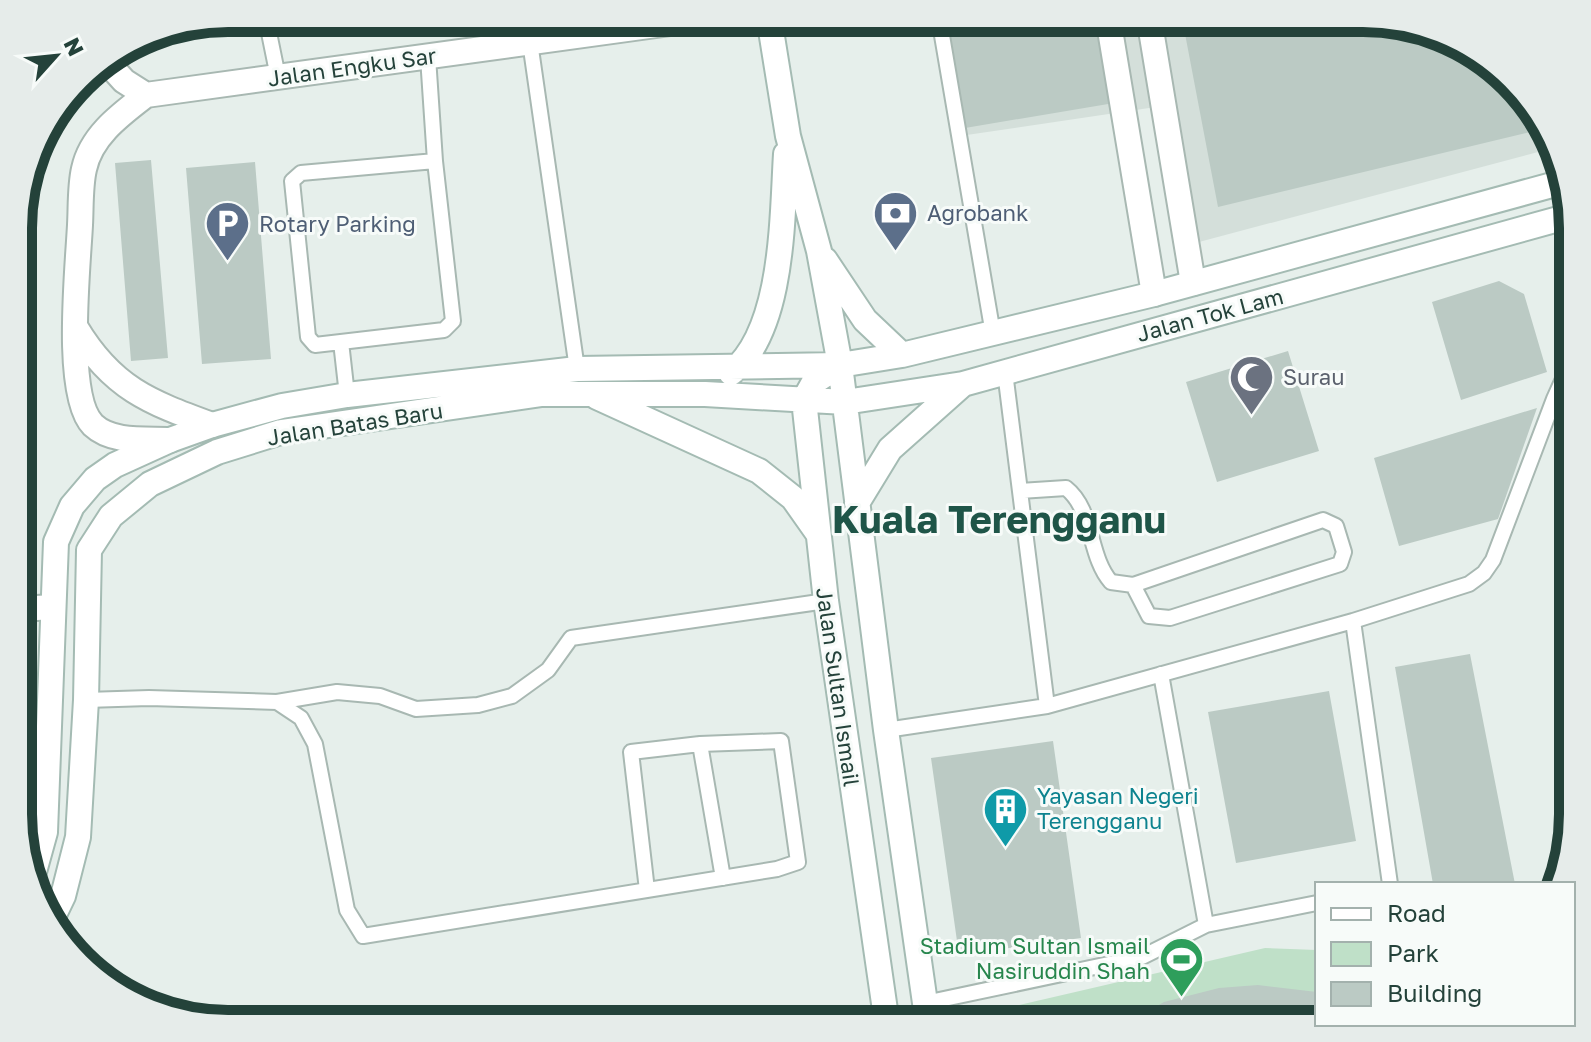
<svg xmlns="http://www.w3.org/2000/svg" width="1591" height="1042" viewBox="0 0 1591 1042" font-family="'Golos Text',sans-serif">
	<rect width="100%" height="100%" fill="#e6efeb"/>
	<path fill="#d4dfda" d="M935,18H1364L1480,54L1545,123L1553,148L1199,242L1176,104L953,137Z"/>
	<path fill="#bfe0c8" d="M1265,948L1317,950V1024H960L959,1019Z"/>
	<path fill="#bbcac4" d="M946,18H1112L1126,101L965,128Z
		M1182,18H1364L1480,54L1545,123L1547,128L1218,207Z
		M151,160L168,358L131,361L115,163Z
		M255,162L271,359L202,364L186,168Z
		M1499,281L1524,294L1547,372L1461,400L1432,302Z
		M1288,351L1319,451L1217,482L1186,382Z
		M1537,408L1498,519L1399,546L1374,458Z
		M1470,654L1515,884H1433L1395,667Z
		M1329,691L1356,841L1236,863L1208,712Z
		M1053,741L1081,938L959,955L931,758Z
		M1258,985L1317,992V1024H1126L1164,1002L1219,988Z"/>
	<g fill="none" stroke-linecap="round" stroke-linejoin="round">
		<defs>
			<path id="lane" d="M266,18L278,77
				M552,18L555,39
				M939,18L993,334
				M530,42L577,369
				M428,57L435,161L453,321L444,330L315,345L308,337L292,181L301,173L435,161
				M341,342L347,395
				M1005,372L1047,706
				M1554,399L1573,449
				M1020,491L1066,488C1094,510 1088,556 1111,582L1133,585L1323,520L1336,526L1344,552L1340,564L1170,618L1149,616L1133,585
				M1353,621L1469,584L1484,573L1493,560L1554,399L1573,357
				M1161,674L1206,925
				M86,700L149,698L277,702L301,718L315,744L347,910L363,936L777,869L798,862L781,741L700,744L631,752L647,890
				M277,702L337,692L380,696L416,709L478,705L512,696L548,670L571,638L826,601
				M886,730L1047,706L1353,621L1390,884
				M700,744L723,878
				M925,1003L1142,957L1206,925L1317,903"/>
			<path id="street" d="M1108,18L1154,294
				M1149,18L1193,283
				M105,60L124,81L146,95L707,18
				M146,95C120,115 91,136 84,169C80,186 81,207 80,225C78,266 64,396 93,425C112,443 145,439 170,440
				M76,328C112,388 149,402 212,425
				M20,609L53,607"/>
			<path id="secondary" d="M769,18L788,136L819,251L840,365L886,730L928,1024
				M825,260L865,320L902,355
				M840,365L814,382L804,400L826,601L887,1024
				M731,373C784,330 782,217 786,154
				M597,397L759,471L793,498L817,532
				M857,503L890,449L963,384
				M32,879L45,832L56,542L72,506L95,479L115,465L170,440L212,425L282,406L347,395L577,369L840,365L902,355L1154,294L1563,182
				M50,923L63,896L78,837L86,700L89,550L111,516L150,484L217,452L281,432L542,394H705L845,402L963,384L1573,215"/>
		</defs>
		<use href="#lane" stroke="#a8b8b2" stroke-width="18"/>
		<use href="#street" stroke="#a8b8b2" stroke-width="28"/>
		<use href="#secondary" stroke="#a4bbb3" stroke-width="28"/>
		<use href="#lane" stroke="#fff" stroke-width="14"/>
		<use href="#street" stroke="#fff" stroke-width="24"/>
		<use href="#secondary" stroke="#fff" stroke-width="24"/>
	</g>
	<defs>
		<symbol id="bank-pin" viewBox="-11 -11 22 30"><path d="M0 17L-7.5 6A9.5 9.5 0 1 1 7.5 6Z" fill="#5c6f8a" stroke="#f7fbf9"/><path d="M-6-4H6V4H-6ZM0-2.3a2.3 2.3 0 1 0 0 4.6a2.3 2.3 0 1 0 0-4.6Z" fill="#fff"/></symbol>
		<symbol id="parking-pin" viewBox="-11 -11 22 30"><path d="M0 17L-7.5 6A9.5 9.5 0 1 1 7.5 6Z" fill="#5c6f8a" stroke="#f7fbf9"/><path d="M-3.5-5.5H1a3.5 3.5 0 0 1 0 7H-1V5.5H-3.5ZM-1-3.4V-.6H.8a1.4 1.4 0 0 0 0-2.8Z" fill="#fff"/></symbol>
		<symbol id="mosque-pin" viewBox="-11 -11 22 30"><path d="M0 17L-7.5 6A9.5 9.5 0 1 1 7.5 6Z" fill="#6b7280" stroke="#f7fbf9"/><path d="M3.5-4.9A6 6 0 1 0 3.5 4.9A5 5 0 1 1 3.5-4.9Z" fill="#fff"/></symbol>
		<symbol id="building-pin" viewBox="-11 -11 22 30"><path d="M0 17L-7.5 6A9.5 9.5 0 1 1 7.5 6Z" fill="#0f9aa8" stroke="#f7fbf9"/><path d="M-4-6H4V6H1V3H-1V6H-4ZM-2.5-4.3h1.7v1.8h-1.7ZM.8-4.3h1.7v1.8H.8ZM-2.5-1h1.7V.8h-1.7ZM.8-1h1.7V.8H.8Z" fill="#fff"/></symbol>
		<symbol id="stadium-pin" viewBox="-11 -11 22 30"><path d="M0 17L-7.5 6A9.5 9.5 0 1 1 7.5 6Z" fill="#2e9e5b" stroke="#f7fbf9"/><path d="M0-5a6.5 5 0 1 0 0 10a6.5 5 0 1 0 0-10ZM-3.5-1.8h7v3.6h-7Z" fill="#fff"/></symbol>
	</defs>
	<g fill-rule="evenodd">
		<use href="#bank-pin" x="870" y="188" width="51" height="69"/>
		<use href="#parking-pin" x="202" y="198" width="51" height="69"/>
		<use href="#mosque-pin" x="1226" y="352" width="51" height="69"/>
		<use href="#building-pin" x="980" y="784" width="51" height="69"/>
		<use href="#stadium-pin" x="1156" y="934" width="51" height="69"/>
	</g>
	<g text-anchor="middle" stroke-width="6" stroke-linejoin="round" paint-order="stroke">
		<g font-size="22" fill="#24423a" stroke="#f7fbf9">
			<text transform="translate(352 67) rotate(-8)" y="8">Jalan Engku Sar</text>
			<text transform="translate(1210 315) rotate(-15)" y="8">Jalan Tok Lam</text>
			<text transform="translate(355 424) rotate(-9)" y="8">Jalan Batas Baru</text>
			<text transform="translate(838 687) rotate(82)" y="8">Jalan Sultan Ismail</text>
		</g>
		<g font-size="22" fill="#4e5e75" stroke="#f7fbf9" text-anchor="start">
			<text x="927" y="221">Agrobank</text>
			<text x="259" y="232">Rotary Parking</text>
		</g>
		<g font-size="22" fill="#5b616d" stroke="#f7fbf9" text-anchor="start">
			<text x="1283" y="385">Surau</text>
		</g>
		<g font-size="22" fill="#0d838f" stroke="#f7fbf9" text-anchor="start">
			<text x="1037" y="804">Yayasan Negeri<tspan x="1037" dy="25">Terengganu</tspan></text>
		</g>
		<g font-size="22" fill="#27864d" stroke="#f7fbf9" text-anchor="end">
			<text x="1150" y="954">Stadium Sultan Ismail<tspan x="1150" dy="25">Nasiruddin Shah</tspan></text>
		</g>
		<g font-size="38" font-weight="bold" fill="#1f5548" stroke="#f7fbf9">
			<text x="999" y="533">Kuala Terengganu</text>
		</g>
	</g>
	<path d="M0 0H1591V1042H0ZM228 32H1363A196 196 0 0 1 1559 228V814A196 196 0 0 1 1363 1010H228A196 196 0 0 1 32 814V228A196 196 0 0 1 228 32Z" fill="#e6ecea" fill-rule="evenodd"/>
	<path fill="none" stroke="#24423a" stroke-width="10" d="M228 32H1363A196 196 0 0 1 1559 228V814A196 196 0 0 1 1363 1010H228A196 196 0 0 1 32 814V228A196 196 0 0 1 228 32Z"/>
	<rect x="1315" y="882" width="260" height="144" fill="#f7fbf9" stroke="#a3b1ad" stroke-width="2"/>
	<rect x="1331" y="908" width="40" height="12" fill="#ffffff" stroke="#a3b1ad" stroke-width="2"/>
	<text x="1387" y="922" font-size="24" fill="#24423a">Road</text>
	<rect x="1331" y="942" width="40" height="24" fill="#bfe0c8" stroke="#a3b1ad" stroke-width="2"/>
	<text x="1387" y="962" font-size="24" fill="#24423a">Park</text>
	<rect x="1331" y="982" width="40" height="24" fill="#bbcac4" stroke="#a3b1ad" stroke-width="2"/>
	<text x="1387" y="1002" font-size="24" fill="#24423a">Building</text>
	<g transform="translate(56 56) rotate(63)" stroke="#f7fbf9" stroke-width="6" paint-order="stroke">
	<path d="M0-6L14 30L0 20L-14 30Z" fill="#24423a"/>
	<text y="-12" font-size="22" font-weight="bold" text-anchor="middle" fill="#24423a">N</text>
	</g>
</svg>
